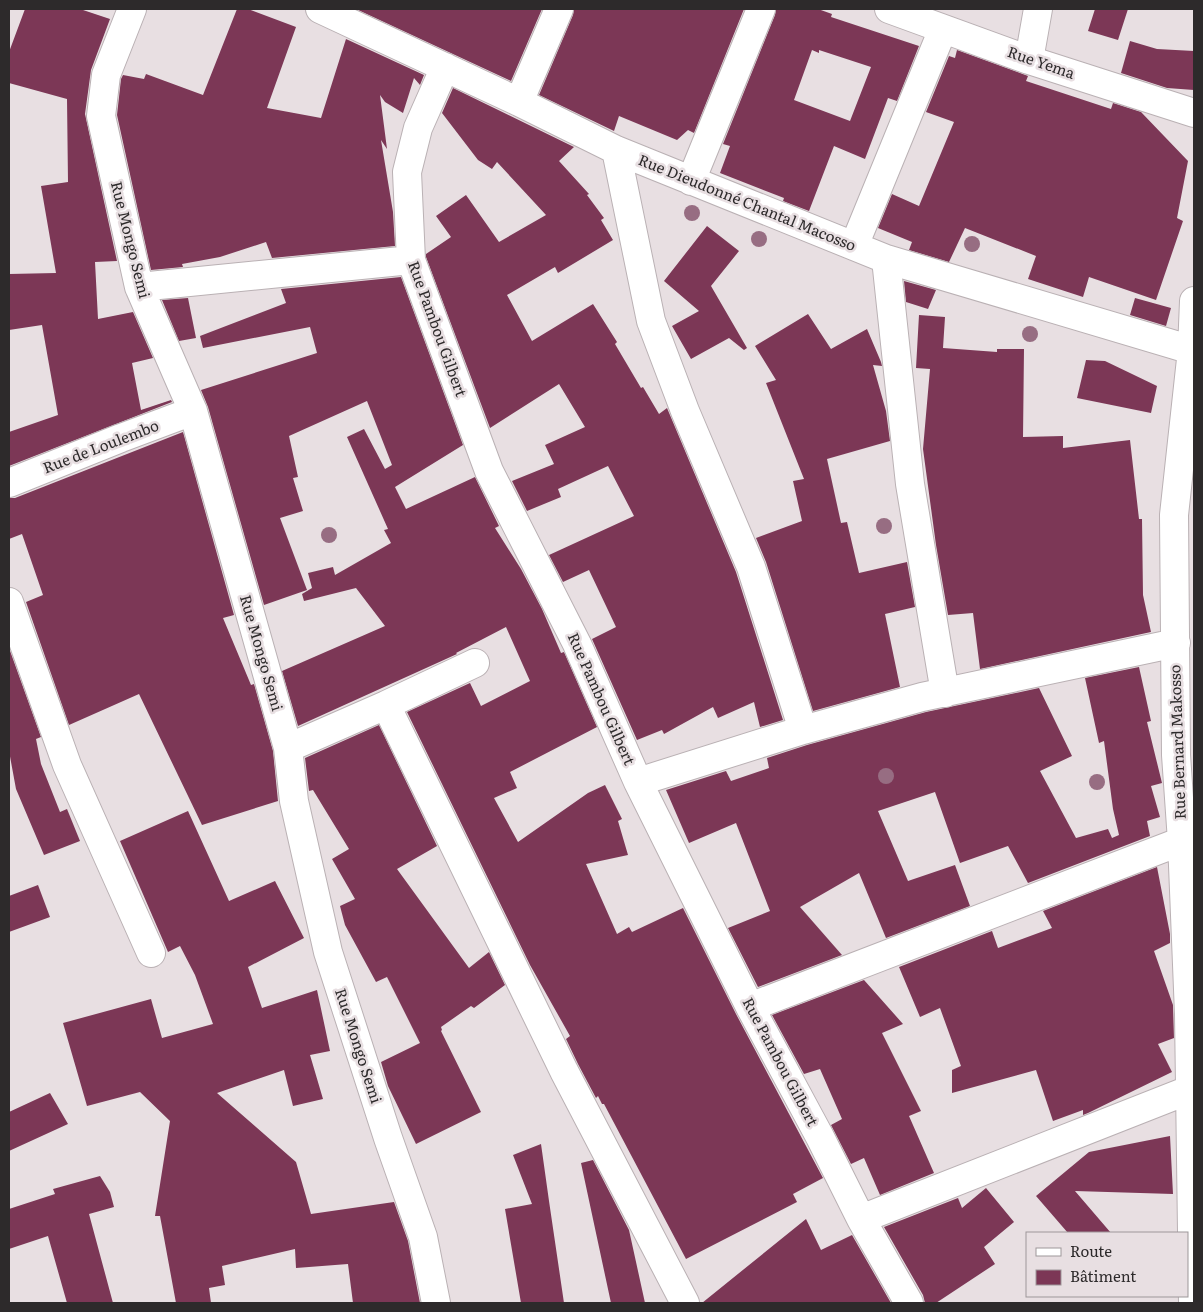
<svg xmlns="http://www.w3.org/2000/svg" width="1203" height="1312" viewBox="0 0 1203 1312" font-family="Literata,serif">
	<rect width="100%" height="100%" fill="#e8dfe2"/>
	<path fill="#7c3756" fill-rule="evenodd" d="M25,9H80L110,19L91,70L85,114L117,261L95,262L98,319L133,312L153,358L132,363L141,410L171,400L172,402L9,466V432L58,415L42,325L9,330V274L56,273L41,186L68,182L67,99L9,83V52Z
		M237,9H248L296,27L267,108L321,118L346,39L424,75L420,85L414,78L403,113L385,102L380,95L387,149L381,140L393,212L395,246L272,258L266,242L220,257L182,264L183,267L151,270L117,115L121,79L123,75L144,79L146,74L203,95Z
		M356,9H542L511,81Z
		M574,9H744L694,133L688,130L677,140L619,116L614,131L539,95L573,15Z
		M776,9H818L832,14L831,17L919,46L897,101L888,98L865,159L834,146L809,211L783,201L784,198L720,173L730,146L723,144L775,15ZM812,50L819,53V50L871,67L850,121L794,100Z
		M1095,9H1128L1118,40L1088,31Z
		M1130,41L1157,49L1194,51V90L1167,88L1121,73Z
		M957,50L1028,76L1026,81L1111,109L1113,103L1141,112L1188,161L1177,218L1183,221L1156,300L1089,277L1083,297L1028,279L1036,256L965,228L949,262L909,250L912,242L878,228L892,194L919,206L954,122L926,112L949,56L955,58Z
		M453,88L574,147L559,161L589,194L587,195L604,218L601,220L613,240L558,273L555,267L507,295L532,341L593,304L617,342L615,344L641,388L643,387L659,414L667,408L736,572L783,720L760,727L754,702L718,718L713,707L664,734L662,730L637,740L592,639L616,627L589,570L563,582L549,555L634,516L608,466L558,489L561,497L527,511L512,481L554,464L545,445L585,427L559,384L490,428L426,257V254L451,237L436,216L466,195L499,242L546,215L497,162L492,169L478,160L442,113Z
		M707,226L739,251L711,286L747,348L744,350L729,338L691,359L672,326L699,311L664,281Z
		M401,277L463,445L395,487L406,509L475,477L499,526L495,528L521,569L542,609L561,653L564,652L597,727L510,772L517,788L494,798L518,842L588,793L605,785L622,819L618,821L628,855L586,864L617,934L629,927L632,932L683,908L736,1014L823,1178L793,1194L797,1202L686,1259L604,1104H602L598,1096L596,1098L578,1064L566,1039L570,1036L530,965L407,712L470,683L481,706L530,681L506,627L456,653L457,654L298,726L282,671L385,626L356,588L304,601L302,594L312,588L308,573L333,567L335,575L391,543L384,530L388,529L347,437L364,429L385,469L392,465L367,401L289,436L298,477L293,478L303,511L280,518L307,590L264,605L208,407L201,390L317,353L310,327L203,348L200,336L286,303L281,289Z
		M904,281L936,290L928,309L906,302Z
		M188,298L196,338L179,341L162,300Z
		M1135,298L1171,308L1166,326L1130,315Z
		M808,314L831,349L867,329L881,362L882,366L873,365L886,411L890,441L827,459L841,523L847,522L859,573L907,562L915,607L885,614L900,687L813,711L766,562L756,538L802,521L793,481L804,479L766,383L776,380L755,346Z
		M919,315L945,317L943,348L997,352V349H1024L1023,437L1063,436V448L1130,440L1139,519H1142L1143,595L1151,632L980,669L973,613L948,615L936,545L923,449L930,369L916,368Z
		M1086,360L1105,361L1157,386L1151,413L1077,398Z
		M183,432L234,615L223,618L251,685L254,684L273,751L278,801L202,825L139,694L69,725L26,602L43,595L22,534L9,539V498H15Z
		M9,648L41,737L36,739L41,764L60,812L67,809L80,841L44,855L16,789L9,751Z
		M1139,667L1151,721L1147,722L1162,783L1151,786L1160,817L1147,821L1150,836L1028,883L1008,846L960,863L935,792L878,811L908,881L955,865L970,906L886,938L859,873L800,907L842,955L758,987L728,928L770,911L736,823L689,843L666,790L726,771L731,781L769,768L767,758L807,745L926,712L1039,688L1072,756L1040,771L1076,838L1108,829L1112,838L1119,835L1113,809L1104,741L1099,743L1085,678Z
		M379,725L437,846L397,869L469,968L489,952L505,985L474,1008L471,1006L441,1027L442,1030L441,1031L481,1112L416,1144L388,1086L381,1062L420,1043L387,977L376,982L345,925L340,906L355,899L332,859L349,849L313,790L309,791L305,758Z
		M188,811L229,901L275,881L304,938L248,967L262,1008L317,990L330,1051L310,1055L323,1099L293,1106L284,1070L217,1093L296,1162L311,1214L394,1202L408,1241L420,1303H353L348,1264L296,1268L295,1249L222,1266L225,1285L209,1288L211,1303H176L160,1216H155L170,1121L140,1092L87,1106L63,1023L151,999L162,1038L213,1024L195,975L180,946L168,952L120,841Z
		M1157,867L1170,934V943L1154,951L1173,1005L1174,1038L1158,1044L1172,1072L1088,1113L1083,1115V1110L1053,1121L1036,1070L952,1093V1070L961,1066L940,1008L920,1017L899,967L992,931L998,948L1052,928L1043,911Z
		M38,885L50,917L9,932V896Z
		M864,980L903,1024L882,1033L921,1111L909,1116L934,1173L880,1195L864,1158L851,1164L831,1125L842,1119L820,1069L804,1074L772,1015Z
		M50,1093L68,1124L9,1151V1112Z
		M1170,1136L1173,1194L1075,1191L1111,1233H1068L1036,1196L1089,1152Z
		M541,1144L549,1201L564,1303H521L505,1209L532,1204L513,1155Z
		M593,1160L629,1230L645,1303H611L581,1163Z
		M100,1176L110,1192L114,1207L89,1214L113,1303H67L48,1236L9,1249V1209L55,1194L53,1189Z
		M986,1188L1014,1222L984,1247L995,1264L936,1303H925L923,1295L884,1227L958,1198L962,1208Z
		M806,1219L821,1250L852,1235L891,1303H702Z"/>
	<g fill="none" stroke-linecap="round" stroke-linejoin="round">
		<defs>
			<path id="minor" d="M132,9L106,75L101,116L139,287L193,411L288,748L294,801L328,952L388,1138L423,1237L436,1303
				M320,9L519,102L616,150L886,259L1192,350
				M889,9L1029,60L1194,113
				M1029,60L1038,9
				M445,67L418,128L407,172L411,260L489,471L577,644L638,782L750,1007L820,1137L861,1219L909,1303
				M519,102L559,9
				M616,150L651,321L685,411L751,567L803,730
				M691,181L761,9
				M854,246L943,29
				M886,259L910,484L945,693
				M139,287L411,260
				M9,483L121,438L193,411
				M9,602L67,765L151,953
				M386,705L564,1071L685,1303
				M288,748L386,705L475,663
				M638,782L803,730L922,697L1176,643
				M750,1007L1182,841
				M861,1219L1189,1090
				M1193,1303L1189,1014L1182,841L1176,755L1174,515L1192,350L1194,301"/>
		</defs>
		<use href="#minor" stroke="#bab1b4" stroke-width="30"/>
		<use href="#minor" stroke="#fff" stroke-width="28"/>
	</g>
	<g fill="#976d82">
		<circle cx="692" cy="213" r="8"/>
		<circle cx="759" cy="239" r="8"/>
		<circle cx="972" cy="244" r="8"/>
		<circle cx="1030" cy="334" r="8"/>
		<circle cx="884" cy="526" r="8"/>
		<circle cx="329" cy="535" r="8"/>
		<circle cx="886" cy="776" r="8"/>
		<circle cx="1097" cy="782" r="8"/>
	</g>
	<g text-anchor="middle" stroke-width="5" stroke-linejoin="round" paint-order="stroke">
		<g font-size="15" fill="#2d2a2b" stroke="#e8dfe2">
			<text transform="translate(1041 63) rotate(19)" y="5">Rue Yema</text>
			<text transform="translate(747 203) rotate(22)" y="5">Rue Dieudonné Chantal Macosso</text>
			<text transform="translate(130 240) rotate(76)" y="5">Rue Mongo Semi</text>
			<text transform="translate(437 329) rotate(70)" y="5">Rue Pambou Gilbert</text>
			<text transform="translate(101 447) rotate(-21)" y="5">Rue de Loulembo</text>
			<text transform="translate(261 653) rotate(74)" y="5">Rue Mongo Semi</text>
			<text transform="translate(601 699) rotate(66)" y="5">Rue Pambou Gilbert</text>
			<text transform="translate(1178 742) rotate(-92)" y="5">Rue Bernard Makosso</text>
			<text transform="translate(358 1046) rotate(72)" y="5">Rue Mongo Semi</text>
			<text transform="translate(780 1062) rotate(62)" y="5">Rue Pambou Gilbert</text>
		</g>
	</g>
	<rect width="1203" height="1312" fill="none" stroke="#2d2a2b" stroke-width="20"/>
	<rect x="1026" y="1232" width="162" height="65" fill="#e8dfe2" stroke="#9d9799"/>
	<rect x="1036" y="1248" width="25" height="8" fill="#ffffff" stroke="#9d9799"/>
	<text x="1070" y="1257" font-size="15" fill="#2d2a2b">Route</text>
	<rect x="1036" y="1270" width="25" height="15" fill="#7c3756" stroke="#9d9799"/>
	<text x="1070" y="1282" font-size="15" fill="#2d2a2b">Bâtiment</text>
</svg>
